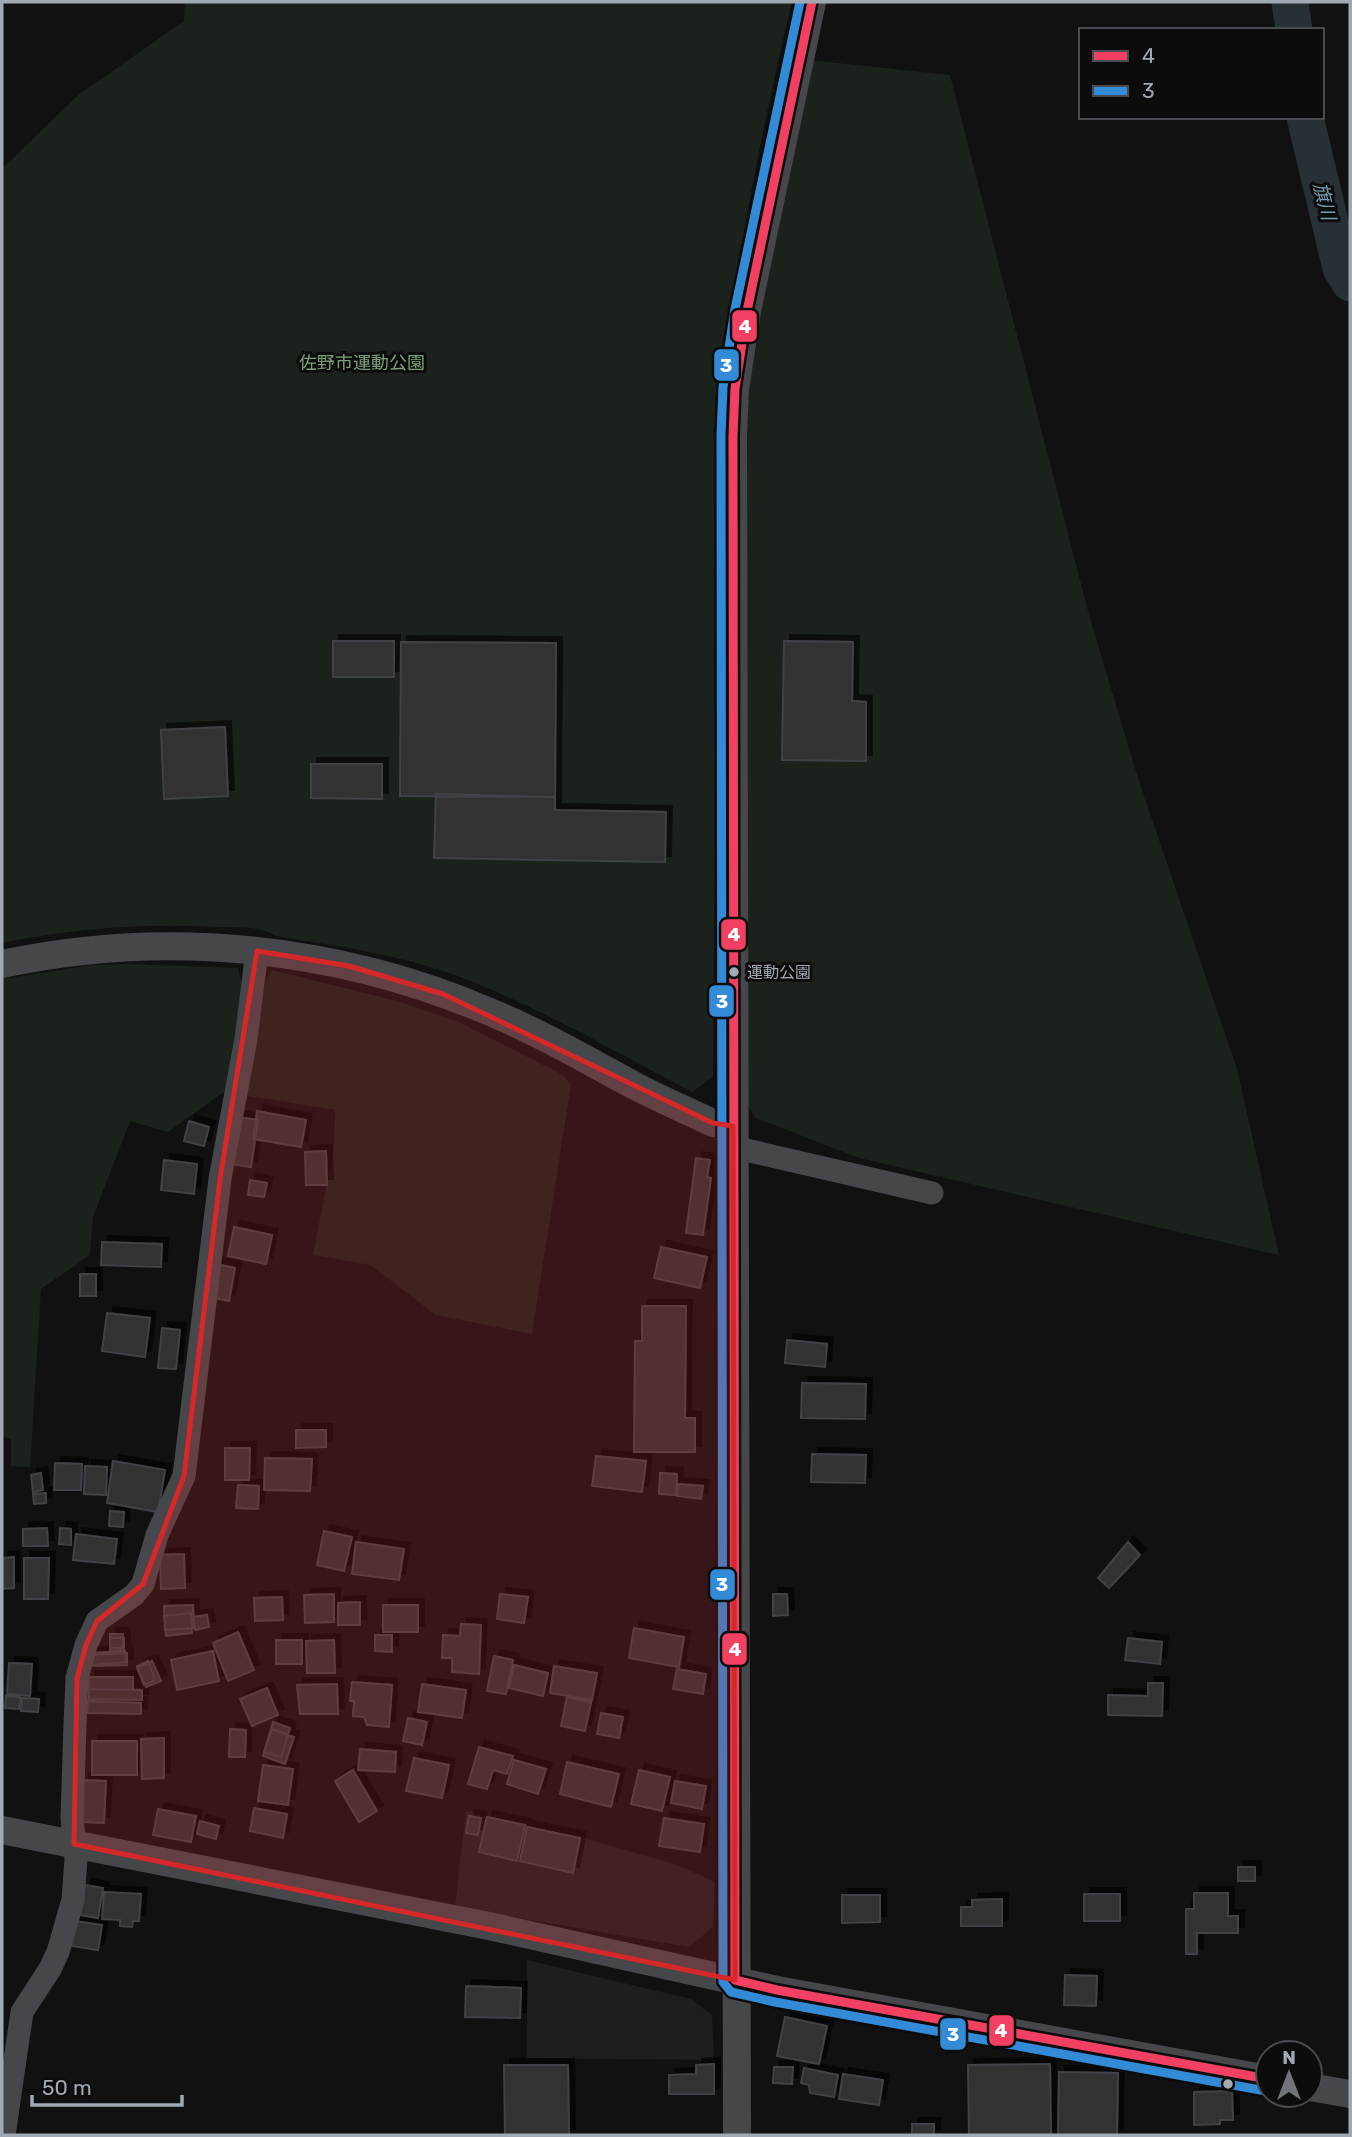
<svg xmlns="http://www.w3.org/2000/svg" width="1352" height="2137" viewBox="0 0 1352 2137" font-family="Rubik,'Noto Sans JP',sans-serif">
	<defs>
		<filter id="shadow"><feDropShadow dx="6" dy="-6" stdDeviation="0" flood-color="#0009"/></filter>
	</defs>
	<rect width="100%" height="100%" fill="#111112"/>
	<path fill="#1e1e20" d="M466,1811L590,1840L675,1864L715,1882L713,1927L689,1947L455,1907Z
		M527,1960L691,1999L712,2015L714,2060L527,2058Z"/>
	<path fill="#1b221c" d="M185,2H792C760,135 734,271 719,408L713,1077L692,1092C622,1055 551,1014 478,984C414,957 344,947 276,936C258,925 238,928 218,927C144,923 74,928 2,943V169L77,96L184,21Z
		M809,60L950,75L1089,615L1137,775L1237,1069L1279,1255L859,1158L756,1118L746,1103L744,469L749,367Z
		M131,964L238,968L242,985L263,988L272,970L397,1001L459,1022L563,1075L571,1085L532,1334L436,1315L370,1265L313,1255L334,1147L335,1110L224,1092L168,1132L130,1121L93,1217L90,1255L41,1289L30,1467L11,1466V1439L2,1436V979L93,965Z"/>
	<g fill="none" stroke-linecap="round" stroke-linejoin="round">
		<path stroke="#273035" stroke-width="37" d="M1290,2L1294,30
			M1305,117L1341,268L1350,283"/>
	</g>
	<path fill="#303032" stroke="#404246" stroke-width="2" filter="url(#shadow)" d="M333,641H394V677H333Z
		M784,641L853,642L852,701L866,702V761L782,760Z
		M401,642L556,643L555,797L400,796Z
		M225,727L228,796L164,799L161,730Z
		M311,764H382V799L311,798Z
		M436,794L555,797V810L666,812L665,862L434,858Z
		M257,1111L306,1120L301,1147L253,1139Z
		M237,1117L258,1120L251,1167L230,1164Z
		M189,1121L209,1127L204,1146L184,1141Z
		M326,1151L327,1185H306L305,1152Z
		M696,1158L710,1160L707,1177L711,1178L703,1235L686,1233Z
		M164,1160L197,1164L194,1194L161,1190Z
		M250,1180L267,1183L264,1197L248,1195Z
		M234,1227L272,1235L266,1264L228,1256Z
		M102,1242L162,1244L161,1267L101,1265Z
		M661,1247L707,1257L700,1288L654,1278Z
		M216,1264L235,1268L229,1301L209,1297Z
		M80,1274H96V1296H80Z
		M642,1306H686L685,1418H695V1452H634L635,1341H642Z
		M107,1313L150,1318L145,1357L102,1351Z
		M162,1328L180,1330L176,1369L158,1368Z
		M787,1340L827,1344L825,1367L785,1363Z
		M802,1383L866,1384L865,1419L801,1418Z
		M296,1430H326V1447L296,1448Z
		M225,1448H250L249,1480H225Z
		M812,1454L866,1455L865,1483L811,1482Z
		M596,1456L646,1461L642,1492L592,1486Z
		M265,1458L312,1459L310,1491L264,1490Z
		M113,1461L165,1470L158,1512L107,1503Z
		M55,1463L82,1464L81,1490H54Z
		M85,1466L107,1467L106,1495L84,1494Z
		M41,1473L43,1490L33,1492L31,1475Z
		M660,1473L677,1474L676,1495L659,1494Z
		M678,1484L703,1486L701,1499L677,1496Z
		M238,1485L259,1486L258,1509L236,1508Z
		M46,1493V1503L34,1504L33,1494Z
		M110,1511L124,1512L123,1527L109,1526Z
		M47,1528L48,1546H23V1529Z
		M60,1528L71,1529V1545L59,1544Z
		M324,1531L352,1537L344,1571L317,1565Z
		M76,1534L117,1539L114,1564L73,1560Z
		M356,1542L404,1549L399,1580L352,1574Z
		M1128,1542L1140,1555L1109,1588L1098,1578Z
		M184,1554L185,1588L161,1589L160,1555Z
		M14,1557V1588L2,1589V1558Z
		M24,1558H49L48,1599H24Z
		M334,1594V1622L305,1623L304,1595Z
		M500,1594L528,1597L524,1623L497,1619Z
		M773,1594H787L788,1615L773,1616Z
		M282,1597L283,1620L255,1621L254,1598Z
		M360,1602V1625H338V1603Z
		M193,1605L194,1628L165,1630L164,1606Z
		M383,1605H418V1632H383Z
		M191,1613L192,1633L166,1636L164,1616Z
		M207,1615L209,1627L195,1630L193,1617Z
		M461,1624L481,1625L479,1674L452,1672V1658H442L443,1635L460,1636Z
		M634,1628L684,1637L679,1667L629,1658Z
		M238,1632L254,1670L228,1681L213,1643Z
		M110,1634H123V1648H110Z
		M375,1635H392V1652L375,1651Z
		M110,1638H124V1650L110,1651Z
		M1128,1638L1162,1642L1160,1664L1125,1660Z
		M276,1640H302V1664H276Z
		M334,1640L335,1673H307L306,1641Z
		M125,1651L126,1662L92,1665L91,1653Z
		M213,1651L219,1681L177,1690L171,1660Z
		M127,1653V1665L91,1666L90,1655Z
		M494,1656L513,1660L506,1694L487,1691Z
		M148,1661L155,1680L144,1685L137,1666Z
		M152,1661L161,1681L146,1687L137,1668Z
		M9,1663L32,1664L30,1696L7,1694Z
		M514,1665L548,1673L543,1696L509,1688Z
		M554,1666L597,1673L592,1700L550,1693Z
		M677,1669L706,1674L703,1694L673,1689Z
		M89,1677H133V1690L89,1689Z
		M352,1682L392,1685L389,1727L367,1725L364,1717L353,1716L354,1701H350Z
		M1148,1683H1163L1162,1716L1108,1715V1695L1148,1696Z
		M337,1684L338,1714H300L297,1685Z
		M422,1684L466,1690L462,1718L418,1712Z
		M267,1688L278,1715L252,1726L240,1699Z
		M89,1689L142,1690V1700L89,1699Z
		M6,1696L20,1697L19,1709L5,1708Z
		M567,1697L591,1702L585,1731L561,1726Z
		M22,1698L39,1699L38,1712L21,1711Z
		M88,1701L141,1703V1714L87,1713Z
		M601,1713L623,1717L619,1738L597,1734Z
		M408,1718L427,1722L422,1745L403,1741Z
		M273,1722L290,1728L281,1757L264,1752Z
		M230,1729L246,1730L245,1757H229Z
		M272,1729L294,1737L285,1764L263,1756Z
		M164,1738V1778L142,1779L141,1739Z
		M92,1741H137V1775H92Z
		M479,1747L513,1756L507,1774L493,1770L487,1789L468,1784Z
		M360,1749L396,1752L395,1772L358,1770Z
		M414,1758L449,1765L442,1798L406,1791Z
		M514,1760L546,1769L538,1794L507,1784Z
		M567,1762L619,1774L611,1807L560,1794Z
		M263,1765L293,1769L288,1805L258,1801Z
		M353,1770L377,1811L359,1822L335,1781Z
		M639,1770L670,1777L662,1811L631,1804Z
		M83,1780L106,1781L104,1823L81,1822Z
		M675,1781L706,1786L702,1809L671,1803Z
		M254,1808L287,1814L283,1838L250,1831Z
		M158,1809L196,1816L191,1842L153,1835Z
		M469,1816L481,1818L478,1835L466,1833Z
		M487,1817L525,1825L517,1861L479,1852Z
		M664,1818L704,1824L700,1852L659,1846Z
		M200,1821L219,1826L216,1839L197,1834Z
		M527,1827L580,1838L573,1873L520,1861Z
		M1238,1867H1255V1881H1238Z
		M85,1885L103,1888L98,1918L80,1915Z
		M104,1892L141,1894L139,1921H133L132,1927L120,1926V1920L102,1919Z
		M1194,1893H1228V1916H1238V1933H1197V1954H1186V1909H1194Z
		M1084,1894H1120V1921H1084Z
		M842,1895H880V1922L842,1923Z
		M1002,1899V1926H961V1907H972V1900Z
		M75,1921L102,1925L98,1950L72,1946Z
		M1065,1975L1097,1976L1096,2006L1064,2005Z
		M466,1986L521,1988L520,2018L465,2017Z
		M785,2017L827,2026L819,2064L777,2056Z
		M714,2064V2094H669V2075L696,2074V2065Z
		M1050,2064L1051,2135H969L968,2065Z
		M504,2065H568L569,2135H505Z
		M774,2067H793L792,2084L773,2083Z
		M804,2068L838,2075L834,2097L810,2093L809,2085L801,2083Z
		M1059,2072L1118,2073L1117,2135H1058Z
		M843,2074L883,2080L879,2105L839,2099Z
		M1232,2091L1233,2120H1220V2124L1194,2125V2092Z
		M912,2124H934V2135H912Z"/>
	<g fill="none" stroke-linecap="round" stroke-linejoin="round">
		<path stroke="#46474a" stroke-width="23" d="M733,1147L932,1193
			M4,2135L22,2012L50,1969L58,1952L73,1900L76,1859L72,1818L75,1725L77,1678L86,1645L97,1621L134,1595L143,1584L157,1535L184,1476L220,1179L246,1039L257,951"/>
		<path stroke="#46474a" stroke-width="28" d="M2,964C166,929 336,946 490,1012C541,1033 588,1061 637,1087C662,1100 688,1111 713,1123L733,1126
			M2,1830L489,1926L777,1990L1268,2079
			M1310,2087L1350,2094
			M737,2135L733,436L735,389L747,311L812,2"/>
		<defs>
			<path id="bus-1" d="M735,1980L733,436L735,389L747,311L812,2
				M735,1980L777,1990L1268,2079"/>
			<path id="bus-2" d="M800,2L735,309L723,387L721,435L723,1982L731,1992L775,2002L1266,2091"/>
		</defs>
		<use href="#bus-1" stroke="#0c0c0d" stroke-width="14"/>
		<use href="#bus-2" stroke="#0c0c0d" stroke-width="14"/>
		<use href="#bus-1" stroke="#f24062" stroke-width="9"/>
		<use href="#bus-2" stroke="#338bd7" stroke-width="9"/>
	</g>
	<path fill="#d62828" fill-opacity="0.2" stroke="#d62828" stroke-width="5" stroke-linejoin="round" d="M257,951L349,966L443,994L713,1123L733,1126L735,1980L74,1844L77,1678L86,1645L97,1621L143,1584L184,1476L220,1179Z"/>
	<g fill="#a1a9b3" stroke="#0c0c0d" stroke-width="2.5">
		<circle cx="734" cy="972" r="6"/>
		<circle cx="1228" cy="2084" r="6"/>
	</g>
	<g text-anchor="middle" stroke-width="6" stroke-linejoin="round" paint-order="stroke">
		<g font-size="16" fill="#a1a9b3" stroke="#0c0c0d" text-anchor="start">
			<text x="747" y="978">運動公園</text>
		</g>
		<g font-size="18" fill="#7b9f78" stroke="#0c0c0d">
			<text x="362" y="369">佐野市運動公園</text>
		</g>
		<g font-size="19" font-style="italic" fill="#779db0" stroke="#0c0c0d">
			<text transform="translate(1325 201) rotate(76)" y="7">旗川</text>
		</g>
	</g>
	<g stroke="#0c0c0d" stroke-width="2.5">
		<rect x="731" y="309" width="27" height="34" rx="7" fill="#f24062"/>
		<rect x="713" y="348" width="27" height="34" rx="7" fill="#338bd7"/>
		<rect x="720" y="918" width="27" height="33" rx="7" fill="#f24062"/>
		<rect x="708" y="984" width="27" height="34" rx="7" fill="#338bd7"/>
		<rect x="709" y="1568" width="27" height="33" rx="7" fill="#338bd7"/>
		<rect x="721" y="1632" width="27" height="34" rx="7" fill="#f24062"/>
		<rect x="988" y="2014" width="27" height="33" rx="7" fill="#f24062"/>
		<rect x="939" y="2017" width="28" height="34" rx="7" fill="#338bd7"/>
	</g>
	<g font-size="19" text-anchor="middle" font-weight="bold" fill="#fff">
		<text x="745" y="333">4</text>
		<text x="726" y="372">3</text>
		<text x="734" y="941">4</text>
		<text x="722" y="1008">3</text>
		<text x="722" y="1591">3</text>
		<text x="735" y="1656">4</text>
		<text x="1001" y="2037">4</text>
		<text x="953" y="2041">3</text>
	</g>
	<rect width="1352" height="2137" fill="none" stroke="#a1a9b3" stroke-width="7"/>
	<rect x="1079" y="28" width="245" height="91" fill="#0c0c0d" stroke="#484b4f" stroke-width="2"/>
	<rect x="1093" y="51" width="35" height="10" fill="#f24062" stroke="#484b4f" stroke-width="2"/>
	<text x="1142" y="63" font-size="21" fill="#a1a9b3">4</text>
	<rect x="1093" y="86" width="35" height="10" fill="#338bd7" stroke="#484b4f" stroke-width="2"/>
	<text x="1142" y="98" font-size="21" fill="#a1a9b3">3</text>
	<g transform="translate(1289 2074)"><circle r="33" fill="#0c0c0d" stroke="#484b4f" stroke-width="2"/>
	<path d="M0-5L12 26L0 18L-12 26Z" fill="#6f747b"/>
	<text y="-10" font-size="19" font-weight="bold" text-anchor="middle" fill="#a1a9b3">N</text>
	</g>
	<path d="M32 2095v10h150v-10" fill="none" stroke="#a1a9b3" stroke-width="3.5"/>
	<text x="42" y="2095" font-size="21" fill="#a1a9b3" stroke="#0c0c0d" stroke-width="5" paint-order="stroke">50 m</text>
</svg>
